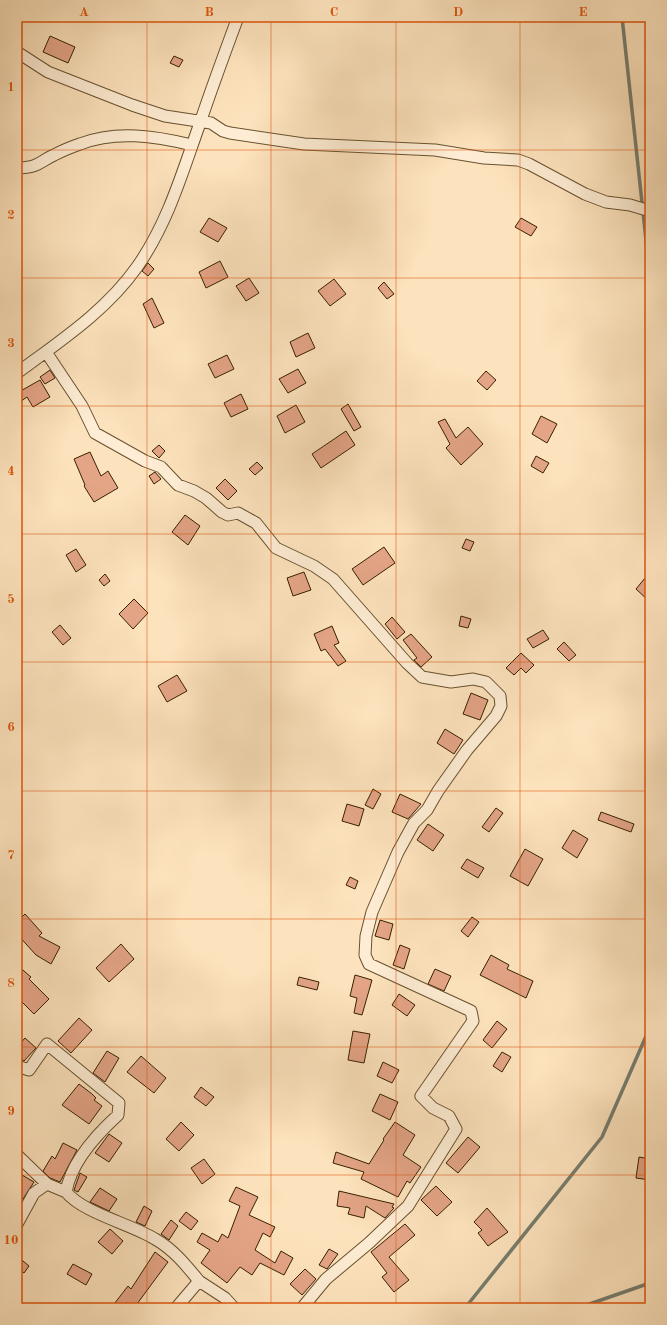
<svg xmlns="http://www.w3.org/2000/svg" width="667" height="1325" viewBox="0 0 667 1325" font-family="'Old Standard TT',serif">
	<rect width="100%" height="100%" fill="#fde3bd"/>
	<filter id="stains"><feTurbulence type="fractalNoise" baseFrequency=".005" numOctaves="4"/><feColorMatrix values="0 0 0 0 .2 0 0 0 0 .09 0 0 0 0 .02 0 0 0 .5 -.17"/></filter>
	<radialGradient id="worn" r=".72"><stop offset=".6" stop-color="#630" stop-opacity="0"/><stop offset="1" stop-color="#630" stop-opacity=".3"/></radialGradient>
	<g fill="none" stroke-linecap="round" stroke-linejoin="round">
		<path stroke="#777e6f" stroke-width="3.5" d="M622,17L650,277
			M465,1308L602,1137L650,1027
			M578,1308L650,1283"/>
	</g>
	<path fill="#e4a587" stroke="#372000" d="M50,36L75,47L68,63L43,52Z
		M174,56L183,60L179,67L170,63Z
		M209,218L227,228L218,242L200,232Z
		M521,218L537,227L531,236L515,227Z
		M220,261L228,277L206,288L199,272Z
		M148,263L154,269L148,276L142,271Z
		M249,278L259,293L246,301L236,286Z
		M334,279L346,294L330,306L318,291Z
		M384,282L394,294L387,299L378,288Z
		M152,298L164,323L154,328L143,304Z
		M308,333L315,348L296,357L290,342Z
		M227,355L234,369L215,378L208,364Z
		M298,369L306,383L288,393L279,379Z
		M50,370L55,378L45,384L40,377Z
		M486,371L496,380L487,390L477,381Z
		M40,380L50,397L33,407L27,397L17,404V393Z
		M241,394L248,409L231,417L224,403Z
		M348,404L361,427L354,431L341,409Z
		M296,405L305,422L285,433L277,416Z
		M541,416L557,424L547,443L532,434Z
		M445,419L456,438L468,427L483,444L461,465L446,448L450,444L438,422Z
		M346,431L355,445L321,468L312,454Z
		M159,445L165,451L159,458L152,451Z
		M90,452L101,476L108,471L118,488L94,502L84,486L85,485L74,459Z
		M536,456L549,463L543,473L531,466Z
		M257,462L263,468L255,475L249,469Z
		M155,472L161,479L154,484L149,476Z
		M225,479L237,491L228,500L216,488Z
		M185,515L200,526L188,545L172,532Z
		M466,539L474,542L470,551L462,548Z
		M384,547L395,563L363,585L352,569Z
		M76,549L86,565L76,572L66,555Z
		M304,572L311,590L293,596L287,578Z
		M650,572V602L636,589Z
		M105,574L110,581L104,586L99,580Z
		M134,599L148,613L133,629L119,614Z
		M461,616L471,619L468,628L459,626Z
		M392,617L405,632L397,639L385,624Z
		M60,625L71,638L63,645L52,632Z
		M332,626L339,643L334,645L346,661L338,666L325,649L321,651L314,634Z
		M543,630L549,639L533,648L527,639Z
		M411,634L432,657L421,667L414,660L417,658L403,640Z
		M564,642L576,655L569,661L557,649Z
		M521,653L534,665L526,673L521,668L514,675L506,668Z
		M177,675L187,691L167,702L158,686Z
		M471,693L488,700L480,720L463,714Z
		M445,729L463,740L454,754L437,743Z
		M373,789L381,794L373,809L365,805Z
		M400,794L421,804L408,819L392,812Z
		M347,804L364,809L359,826L342,821Z
		M496,808L503,813L489,832L482,827Z
		M601,812L634,824L631,832L598,820Z
		M428,824L444,835L433,851L417,840Z
		M573,830L588,839L577,858L562,848Z
		M525,849L543,859L528,886L510,876Z
		M467,859L484,868L478,878L461,868Z
		M350,877L358,881L355,889L346,885Z
		M25,914L42,933L39,936L60,947L51,964L36,955L17,934V922Z
		M472,917L479,922L468,937L461,931Z
		M380,920L393,924L389,940L375,936Z
		M121,944L134,959L109,982L96,968Z
		M400,945L410,949L404,969L393,965Z
		M491,955L509,965L507,969L533,981L526,998L480,975Z
		M17,965L31,977L29,979L49,999L34,1014L17,997Z
		M435,969L451,976L444,991L428,984Z
		M355,975L372,980L362,1015L354,1013L357,998L350,996Z
		M299,977L319,982L317,990L297,985Z
		M399,994L415,1005L407,1016L392,1005Z
		M79,1018L92,1030L71,1053L58,1041Z
		M497,1021L507,1029L492,1048L483,1040Z
		M353,1031L370,1034L364,1063L348,1060Z
		M25,1038L36,1048L24,1061L17,1056V1047Z
		M107,1051L119,1058L105,1082L93,1073Z
		M502,1052L511,1057L502,1072L493,1066Z
		M141,1056L166,1078L154,1093L127,1072Z
		M383,1062L399,1070L392,1083L377,1076Z
		M79,1084L92,1094L96,1098L94,1100L102,1106L89,1124L62,1105Z
		M201,1087L214,1097L206,1106L194,1097Z
		M380,1094L398,1102L390,1120L372,1111Z
		M181,1122L194,1135L179,1151L166,1139Z
		M395,1122L415,1135L403,1155L421,1167L410,1183L407,1181L398,1197L361,1179L364,1172L333,1163L336,1152L369,1164L384,1140L383,1139Z
		M109,1134L122,1143L109,1162L95,1153Z
		M468,1137L480,1147L458,1173L446,1163Z
		M63,1143L77,1150L60,1182L50,1178L43,1171L52,1156L55,1159Z
		M639,1157L650,1159V1180L636,1178Z
		M204,1159L215,1174L202,1184L191,1168Z
		M17,1172L34,1182L23,1199L17,1196Z
		M80,1173L87,1177L78,1192L74,1190Z
		M436,1186L452,1202L437,1216L421,1200Z
		M236,1187L258,1197L249,1215L275,1227L270,1237L263,1233L255,1250L275,1263L281,1251L293,1258L284,1275L260,1263L252,1275L240,1267L227,1283L201,1263L210,1250L197,1242L202,1233L218,1242L222,1234L228,1238L240,1206L229,1201Z
		M100,1188L117,1199L109,1211L90,1202Z
		M339,1191L394,1204L392,1207L394,1208L385,1218L366,1206L364,1218L348,1214L350,1208L337,1206Z
		M144,1206L152,1211L145,1226L136,1222Z
		M487,1208L508,1232L488,1246L478,1233L482,1230L474,1222Z
		M186,1212L198,1221L191,1230L179,1221Z
		M171,1220L178,1226L169,1240L161,1234Z
		M405,1224L415,1235L389,1257L409,1280L394,1292L382,1277L387,1273L371,1252Z
		M110,1229L123,1241L112,1254L98,1242Z
		M329,1249L338,1254L327,1269L319,1265Z
		M155,1252L168,1262L134,1308H111L128,1286L131,1289Z
		M17,1256L29,1266L24,1273L17,1268Z
		M73,1264L92,1274L86,1285L67,1274Z
		M305,1269L316,1279L302,1295L290,1284Z"/>
	<g fill="none" stroke-linecap="round" stroke-linejoin="round">
		<defs>
			<path id="minor" d="M17,52L48,72L132,105L165,116L211,123L223,131L230,133L304,144L435,150L484,158L518,160L529,164L585,194L606,202L630,205L650,211
				M17,165L20,168C39,167 39,162 54,155C62,151 71,147 80,144C116,130 155,136 192,145
				M46,352L82,406L95,433L145,461L161,467L178,485L194,491L206,498L222,512L228,515L238,513L256,523L276,548L314,566L333,579L407,663L422,677L451,682L473,679L486,682L500,696L501,706L496,716L467,750L438,791L427,810L414,823L398,852L372,912L366,936L365,955L369,964L471,1011L473,1021L421,1096L433,1108L449,1116L456,1129L408,1206L369,1243L326,1279L302,1308
				M17,373C60,341 106,311 137,267C168,223 182,173 200,123C212,87 225,52 238,17
				M17,1066L29,1070L47,1044L119,1103L118,1115C96,1135 71,1162 66,1192C83,1213 131,1224 155,1239C173,1249 186,1265 199,1281
				M17,1155L47,1184L34,1193L17,1224
				M47,1184L66,1192
				M176,1308L199,1281L225,1298L234,1308"/>
		</defs>
		<use href="#minor" stroke="#68512f" stroke-width="13"/>
		<use href="#minor" stroke="#feedd4" stroke-width="11"/>
	</g>
	<path fill="none" stroke="#df560b" stroke-width="1" stroke-opacity="0.55" d="M147,17V1308M271,17V1308M396,17V1308M520,17V1308M17,150H650M17,278H650M17,406H650M17,534H650M17,662H650M17,791H650M17,919H650M17,1047H650M17,1175H650"/>
	<rect width="667" height="1325" fill="none" stroke="#fde3bd" stroke-width="44"/>
	<rect x="22" y="22" width="623" height="1281" fill="none" stroke="#df560b" stroke-width="1.5"/>
	<g font-size="13" text-anchor="middle" font-weight="bold" fill="#df560b">
		<text x="84" y="16">A</text>
		<text x="209" y="16">B</text>
		<text x="334" y="16">C</text>
		<text x="458" y="16">D</text>
		<text x="583" y="16">E</text>
		<text x="11" y="91">1</text>
		<text x="11" y="219">2</text>
		<text x="11" y="347">3</text>
		<text x="11" y="475">4</text>
		<text x="11" y="603">5</text>
		<text x="11" y="731">6</text>
		<text x="11" y="859">7</text>
		<text x="11" y="987">8</text>
		<text x="11" y="1115">9</text>
		<text x="11" y="1244">10</text>
	</g>
	<rect width="100%" height="100%" filter="url(#stains)"/>
	<rect width="100%" height="100%" fill="url(#worn)"/>
</svg>
